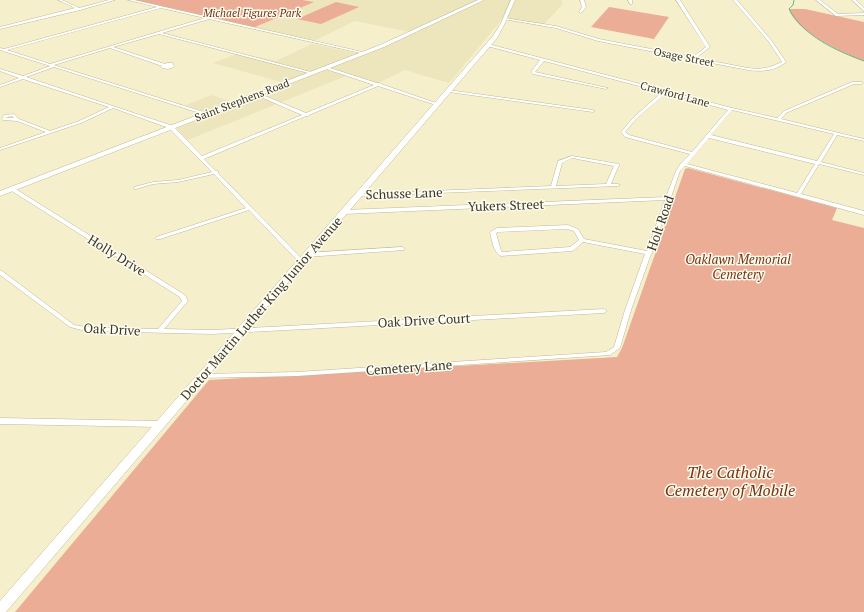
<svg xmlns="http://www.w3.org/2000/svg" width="864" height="612" viewBox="0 0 864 612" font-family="'PT Serif',serif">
	<rect width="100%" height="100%" fill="#f6efcc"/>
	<path fill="#ede5bb" d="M302,0H477L410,32L355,21L314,41L253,28L313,2Z
		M485,0H561L563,4L544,24L503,18L449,83L405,70L374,85L346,76L188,140L176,128L211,114L186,105L211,95L237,103L288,84L213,63L240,53L276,61L312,44L365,55Z"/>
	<path fill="#ebad95" d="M132,0H302L314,2L253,28Z
		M336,2L359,7L321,24L297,19Z
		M609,7L669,17L654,39L591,27Z
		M789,9H805L864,22V61C844,54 795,31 789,9Z
		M688,168L837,208L832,220L864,228V612H15L209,380L617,357L622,348L685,169Z"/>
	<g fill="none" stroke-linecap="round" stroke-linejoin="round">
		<path stroke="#6bb586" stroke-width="1" d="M794,0L793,5L789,9C803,36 837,51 864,61"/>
		<defs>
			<path id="street" d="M58,0H62L79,8L109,0H115L80,10L0,29V27L75,8Z
				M128,0H134L367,53L365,54L209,19L162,33L315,73L312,74L159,34L113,47L165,64L167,63H173L174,67L168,69L162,68L161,67L162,66L110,48L54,65L207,113L208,114L206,115L54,67L26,77L173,126L202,156L302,115L256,95V93H258L306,113L374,85L326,69V67H327L377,83H380L381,84L439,104L436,105L378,86L309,115L308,116H306L204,159L216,171H218V173L303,260L304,261L303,262H299L249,210L160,239H156L155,238L156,237L246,208L214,174L178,182L153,184L136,189H134V187L153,182L178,180L212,172L169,128L113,108L81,123L0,150V148L46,132L17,121L3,120L2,119L4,115L14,114L19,119L50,131L79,121L109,107L23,79L0,87V85L19,78L0,71V69L23,76L50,66L0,50V48L4,49L157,7ZM161,8L205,18L50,64L7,50ZM12,116L14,118H6L7,117Z
				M580,0H584L586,7L581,13L579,12L582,7Z
				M628,0H632V4H630Z
				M676,0H680L710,47L696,58L748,68L758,69L770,67L782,62L769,42L733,0H737L771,40L786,62C775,71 762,72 748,70L598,41L556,28L503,19L505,18L556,26L599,39L693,57L706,47Z
				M816,0H820L838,14L864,13V15L836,16Z
				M852,0H856L864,8V11Z
				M488,44L732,108L777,118L784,111L852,82H862V84H854L786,113L781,119L864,139V141L837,135L821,162L864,173V175L819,164L801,194L864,211V215L685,166L680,171L652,252L653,253L651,254L631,310L620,348L610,355L297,376L201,378L200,376L201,374H203L297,372L606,352L614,347L625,310L645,254L583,242L574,250L572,251L501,256C493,252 492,240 490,232L497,228L568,225L578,229L584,239L647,251L665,200L344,214L341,212L344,210L666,197L676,171L681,163L690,154L625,137L621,132L634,117L662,92L544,61L535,72L608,88L606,89L533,74L531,72L540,60L487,46L486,45ZM666,93L728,110L692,152L629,135L625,132L636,119ZM732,110L834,134L817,161L711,135ZM709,138L815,164L797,193L687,164ZM567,229L574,231L579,240L570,247L502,252L501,251L496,233L498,232Z
				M448,90L593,110L595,111L593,112L449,92L447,91Z
				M572,156L619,164V165L611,184H618L620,185L618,186L358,196L356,195L358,194L551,186L558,161ZM572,158L614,166L606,184L556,186L562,163Z
				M10,188H14L185,295L188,301L164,329L212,330L604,309L607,311L604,313L212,334L86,331L70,327L0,275V270L2,271L74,325L86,327L158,329L182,301L180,297L10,190Z
				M402,247L405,249L404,250L306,257L303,255L306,253Z
				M0,418L159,421L162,422L163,424L162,426L159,427L0,424Z"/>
			<path id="secondary" d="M511,0H515L504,25L497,38L6,612H0V601L493,36L500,25Z"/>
			<path id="primary" d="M478,0H484L384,47L0,196V191L380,45Z"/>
		</defs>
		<use href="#street" stroke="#bfb998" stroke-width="1"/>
		<use href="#secondary" stroke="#bfb998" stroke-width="1"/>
		<use href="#primary" stroke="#bfb998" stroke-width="1"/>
		<use href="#street" fill="#fff" fill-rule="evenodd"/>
		<use href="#secondary" fill="#fff" fill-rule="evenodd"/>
		<use href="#primary" fill="#fff" fill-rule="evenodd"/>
	</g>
	<g text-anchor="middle" stroke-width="3" stroke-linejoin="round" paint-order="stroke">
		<g font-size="11" font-style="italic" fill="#763113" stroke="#fefcee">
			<text x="252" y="17">Michael Figures Park</text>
		</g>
		<g font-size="11" fill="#393629" stroke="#fefcee">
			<text transform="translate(684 57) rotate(11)" y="4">Osage Street</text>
			<text transform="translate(675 94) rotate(15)" y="4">Crawford Lane</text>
			<text transform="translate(242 100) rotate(-21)" y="4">Saint Stephens Road</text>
		</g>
		<g font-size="13" fill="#393629" stroke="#fefcee">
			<text transform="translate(404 193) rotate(-2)" y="5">Schusse Lane</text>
			<text transform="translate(506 205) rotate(-2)" y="5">Yukers Street</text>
			<text transform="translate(660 223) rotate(-71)" y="5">Holt Road</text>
			<text transform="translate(117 255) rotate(32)" y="5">Holly Drive</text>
			<text transform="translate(261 308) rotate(-49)" y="5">Doctor Martin Luther King Junior Avenue</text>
			<text transform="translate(424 320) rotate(-3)" y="5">Oak Drive Court</text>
			<text transform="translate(112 329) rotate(3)" y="5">Oak Drive</text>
			<text transform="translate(409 367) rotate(-4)" y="5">Cemetery Lane</text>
		</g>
		<g font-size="13" font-style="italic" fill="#763113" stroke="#fefcee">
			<text x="738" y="264">Oaklawn Memorial<tspan x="738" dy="15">Cemetery</tspan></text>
		</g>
		<g font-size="16" font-style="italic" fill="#763113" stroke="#fefcee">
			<text x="730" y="478">The Catholic<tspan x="730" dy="18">Cemetery of Mobile</tspan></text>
		</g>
	</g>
</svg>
